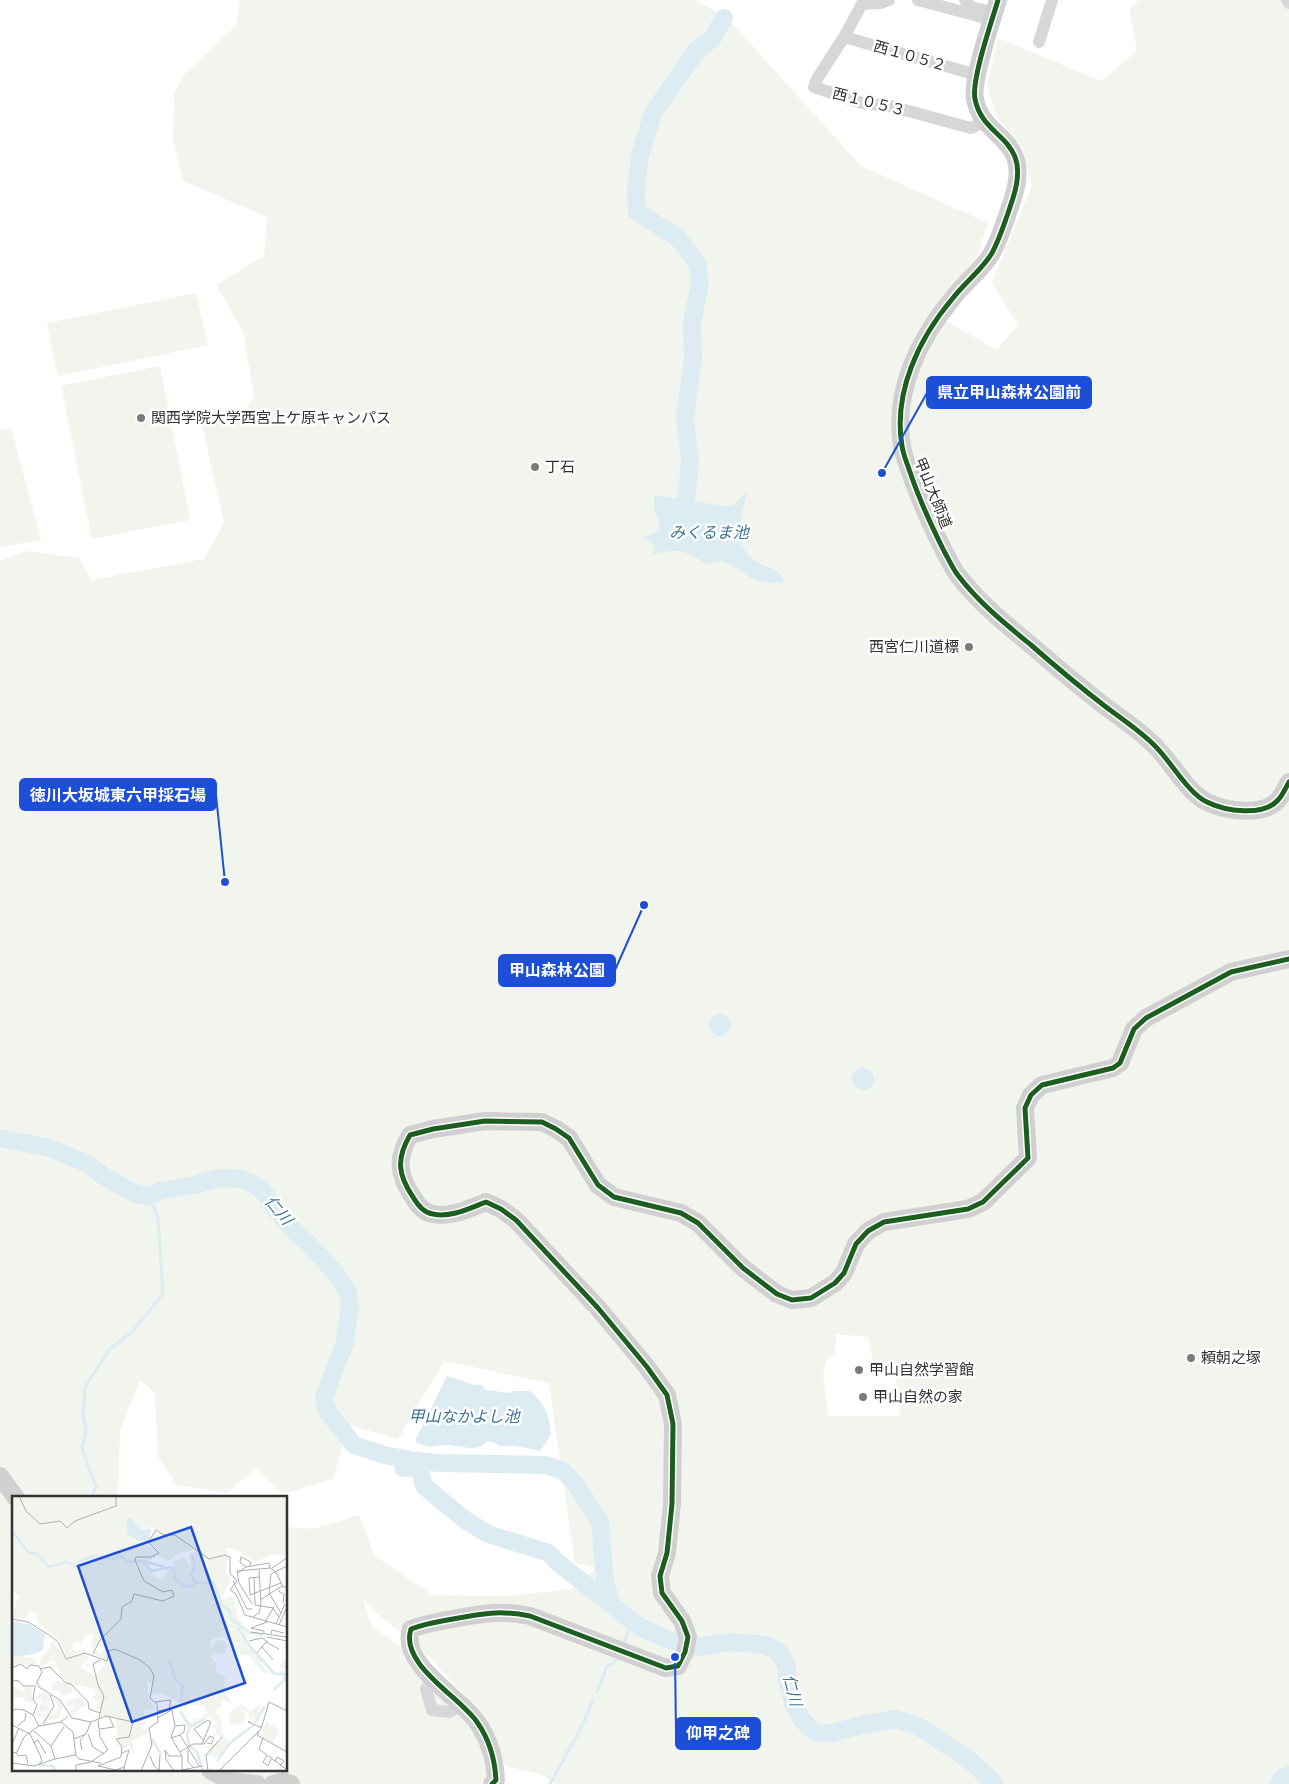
<svg xmlns="http://www.w3.org/2000/svg" width="1289" height="1784" viewBox="0 0 1289 1784" font-family="Quicksand,'Noto Sans JP',sans-serif">
	<rect width="100%" height="100%" fill="#fff"/>
	<path fill="#f1f5ed" fill-rule="evenodd" d="M240,0H695L727,18L861,166L988,223L977,256L934,314L997,350L1018,324L992,283L1032,185L1023,148L997,117L987,86L998,38L1101,81L1137,51L1129,9L1139,0H1289V1784H557L540,1774L505,1766L481,1713L421,1648L381,1617L363,1599L372,1627L405,1649L469,1724L481,1745L488,1763L487,1777L480,1784H0V561L26,551L79,558L91,580L204,559L224,523L202,424L244,412L254,397L243,331L216,285L264,256L267,217L183,181L173,141L174,95L183,76L236,26ZM836,1334L868,1337L873,1362L895,1366L900,1416H828L823,1375L826,1361L835,1353ZM444,1361L549,1383L575,1563L596,1568L572,1589L510,1596L432,1595L374,1555L359,1515L313,1529L286,1527V1770H14V1498H118L120,1431L140,1380L155,1393L158,1456L177,1485L227,1493L256,1468L283,1494L333,1479L349,1425L398,1439Z
		M196,293L208,345L58,376L47,323Z
		M160,366L190,520L92,539L61,386Z
		M11,428L41,540L0,547V430Z"/>
	<path fill="#ddebf3" d="M747,492C742,517 730,548 759,563C771,569 777,566 783,580L782,583H770L753,579L728,563L722,561L706,564C682,549 681,549 653,554L654,544L644,538L657,531L660,524L654,508V495L724,506L734,505Z
		M709 1025a11 11 0 1 1 22 0a11 11 0 1 1-22 0Z
		M861,1068C870,1069 877,1075 873,1084C865,1101 838,1078 861,1068Z
		M447,1376L475,1385H482L486,1390L511,1393L513,1391H530C546,1406 549,1413 551,1435L540,1451L516,1446H499L495,1443L488,1441C476,1452 465,1447 450,1445C435,1444 430,1451 415,1441Z"/>
	<g fill="none" stroke-linecap="round" stroke-linejoin="round">
		<path stroke="#ddebf3" stroke-width="3" d="M91,1498L96,1487L82,1448L86,1430L83,1416L85,1387L110,1349L132,1332L163,1294L158,1218L149,1196
			M623,1645L630,1626L629,1620
			M597,1693L607,1666L614,1663L619,1656
			M550,1784L581,1728L593,1700"/>
		<path stroke="#ddebf3" stroke-width="18" d="M686,500L690,463L685,416L693,360L692,324L700,283L697,263L677,237L637,212L636,191L640,155L653,113L697,50L712,39L724,18
			M0,1138L50,1148L88,1164L103,1176L136,1194L149,1196L159,1191L194,1185L219,1178L239,1179L250,1182L262,1190L276,1210L297,1234L309,1244L336,1274L348,1292L350,1305L345,1342L324,1398L327,1411L354,1445L384,1455L416,1461L439,1463L546,1465L563,1471L575,1483L600,1522L605,1581L612,1605L638,1626L666,1639L699,1647L732,1642L765,1645L778,1651L787,1666V1679L793,1703L802,1720L816,1733H832L865,1724L896,1719L918,1726L971,1761L995,1784
			M403,1468L419,1467L424,1486L465,1520L488,1534L549,1553L557,1562L612,1605
			M1279,1784L1282,1778L1289,1775"/>
		<path stroke="#d7d7d7" stroke-width="12" d="M889,0L881,3L862,4L844,37L817,79L814,87L862,103L890,106L971,128L986,121
			M918,0L993,20
			M965,0C968,6 977,10 984,10
			M1287,0L1289,3
			M844,37L977,75
			M1039,42L1052,0
			M433,1678L426,1689L432,1710L449,1712L461,1706"/>
		<path stroke="#d0d0d0" stroke-width="18" d="M998,0C992,21 971,80 975,99C983,141 1033,136 1013,198C1007,216 1001,236 992,253C982,270 965,282 953,298C919,338 893,392 902,446C903,454 907,463 910,472C919,499 931,525 944,551C948,558 952,567 957,574C978,602 1004,623 1031,645C1055,666 1080,687 1106,707C1122,719 1142,732 1156,747C1171,762 1189,794 1207,802C1225,811 1263,817 1278,800C1283,795 1286,787 1289,782
			M0,1476L16,1498
			M210,1770L229,1781L257,1784
			M273,1784L283,1781L291,1784
			M492,1784L496,1780C495,1761 489,1739 477,1722C460,1697 399,1664 411,1629C422,1625 431,1623 442,1621C475,1615 496,1609 530,1616L666,1668L678,1666L685,1652L688,1637L682,1621L662,1593L660,1576L667,1553L672,1504L673,1424L667,1395L647,1367L598,1308L516,1220L501,1209L486,1202C470,1208 451,1218 433,1214C424,1213 417,1204 413,1197C398,1175 396,1159 410,1135L433,1129L485,1121L542,1122L556,1129L569,1138L598,1185L614,1197L681,1213L698,1223L743,1268L777,1294L792,1300L811,1298L835,1283L844,1273L856,1244L868,1231L884,1222L968,1209L983,1202L1028,1158L1025,1108L1031,1095L1042,1085L1113,1068L1120,1063L1134,1029L1146,1018L1231,972L1289,959"/>
		<defs>
			<path id="cycleway" d="M998,0C992,21 971,80 975,99C983,141 1033,136 1013,198C1007,216 1001,236 992,253C982,270 965,282 953,298C919,338 893,392 902,446C903,454 907,463 910,472C919,499 931,525 944,551C948,558 952,567 957,574C978,602 1004,623 1031,645C1055,666 1080,687 1106,707C1122,719 1142,732 1156,747C1171,762 1189,794 1207,802C1225,811 1263,817 1278,800C1283,795 1286,787 1289,782
				M492,1784L496,1780C495,1761 489,1739 477,1722C460,1697 399,1664 411,1629C422,1625 431,1623 442,1621C475,1615 496,1609 530,1616L666,1668L678,1666L685,1652L688,1637L682,1621L662,1593L660,1576L667,1553L672,1504L673,1424L667,1395L647,1367L598,1308L516,1220L501,1209L486,1202C470,1208 451,1218 433,1214C424,1213 417,1204 413,1197C398,1175 396,1159 410,1135L433,1129L485,1121L542,1122L556,1129L569,1138L598,1185L614,1197L681,1213L698,1223L743,1268L777,1294L792,1300L811,1298L835,1283L844,1273L856,1244L868,1231L884,1222L968,1209L983,1202L1028,1158L1025,1108L1031,1095L1042,1085L1113,1068L1120,1063L1134,1029L1146,1018L1231,972L1289,959"/>
		</defs>
		<use href="#cycleway" stroke="#fff" stroke-width="8"/>
		<use href="#cycleway" stroke="#1b5e20" stroke-width="5"/>
	</g>
	<g fill="#7a7a7a" stroke="#fff" stroke-width="2">
		<circle cx="141" cy="418" r="5"/>
		<circle cx="535" cy="467" r="5"/>
		<circle cx="969" cy="647" r="5"/>
		<circle cx="1191" cy="1358" r="5"/>
		<circle cx="859" cy="1370" r="5"/>
		<circle cx="863" cy="1397" r="5"/>
	</g>
	<g text-anchor="middle" stroke-width="5" stroke-linejoin="round" paint-order="stroke">
		<g font-size="15" fill="#333" stroke="#fff">
			<text transform="translate(910 56) rotate(16)" y="5">西１０５２</text>
			<text transform="translate(869 102) rotate(14)" y="5">西１０５３</text>
			<text transform="translate(933 493) rotate(68)" y="5">甲山大師道</text>
		</g>
		<g font-size="15" fill="#333" stroke="#fff" text-anchor="start">
			<text x="151" y="423">関西学院大学西宮上ケ原キャンパス</text>
			<text x="545" y="472">丁石</text>
			<text x="959" y="652" text-anchor="end">西宮仁川道標</text>
			<text x="1201" y="1363">頼朝之塚</text>
			<text x="869" y="1375">甲山自然学習館</text>
			<text x="873" y="1402">甲山自然の家</text>
		</g>
		<g font-size="16" font-style="italic" fill="#3f7597" stroke="#fff">
			<text x="709" y="538">みくるま池</text>
			<text transform="translate(279 1210) rotate(50)" y="6">仁川</text>
			<text x="464" y="1422">甲山なかよし池</text>
			<text transform="translate(793 1690) rotate(76)" y="6">仁川</text>
		</g>
	</g>
	<g transform="translate(12 1496)">
		<rect width="275" height="275" fill="#fff"/>
		<path d="M0,0H6L12,9L8,0H275V59H260L243,66L223,53L213,52L217,58L208,59L216,60L214,78L219,82L210,102L213,104L219,100L222,103L226,123L232,128L227,130L242,144L235,141L234,148L264,179L269,174L274,175L268,170L271,164L275,165V185H272L273,177L265,180L259,178L251,167L248,166L256,177H251L237,159H228L213,141L226,130L214,139L198,144L202,156L198,160L205,168L203,176L213,180L212,196L221,208L210,203V209L203,216L209,222L210,237L218,248L208,261L195,260L198,256L195,252L209,244L208,239L203,238L205,233L200,231L206,226L196,220L179,230L174,224L181,227L182,222L187,224L194,217L193,210L168,207L152,198L139,197L141,188L135,186L137,202L144,214L134,213L132,217L133,228L128,233H135V238L120,244L123,261L118,250L111,252L105,246L104,222L89,220L88,213L83,212L86,207L80,201L84,198L82,193L54,186L42,164L29,170L28,163L39,151V144L54,163L78,157L74,167L81,170L74,171L72,166L68,171L83,180L93,169L92,164L82,158L84,154L90,159L92,152L85,149L81,156V151L77,150L80,148L81,138L77,137L68,147L64,146L59,150L65,156L74,151L71,156L55,162L48,145L26,126L25,117L19,115L12,123L0,122L5,103L9,102L0,94ZM118,20L130,33L137,31L149,36L141,37L136,46L152,57L117,42L113,25ZM172,46L185,53L184,56L177,58L179,70L172,62L163,65L159,73H154L153,81L143,82L135,65L147,60L156,65L169,56L183,55ZM201 151a7 7 0 1 1 14 0a7 7 0 1 1-14 0ZM6,159L20,162L25,165L24,169L9,168L0,172V164ZM45,185L58,188L62,194L51,200L45,194L42,195L39,191ZM1,190L10,196L14,191L22,192L19,194L21,206H15L10,201L2,202ZM26,198L33,197L39,205L34,208L38,215L27,216V208L32,206L25,202ZM69,201L75,210L69,211L60,221L58,215L63,211L60,209L56,211L52,206ZM44,203L51,209L46,223L35,224L37,227L32,228V222L22,219L25,216L42,219L46,213ZM229,208L239,216L247,208L250,209L243,227L240,226L242,221L238,225L236,216L224,212ZM217 221a8 8 0 1 1 16 0a8 8 0 1 1-16 0ZM254,225L258,228L253,237L259,229L268,234L260,247L249,240Z" fill="#f1f5ed" fill-rule="evenodd"/>
		<path d="M118,21L130,34L137,32L140,35L135,46L123,44L115,38L114,24ZM1,125L16,128L33,138L31,154L19,159L0,161Z" fill="#ddebf3"/>
		<path fill="none" stroke="#ddebf3" stroke-width="2.5" d="M0,35L17,57L25,58L37,71L54,66L66,71L67,65L83,60L102,63L109,60L115,66L131,65L139,75L158,71L162,74L163,84L174,91L185,87H202L210,110L217,114L219,123L238,137L251,139M180,58L183,68L179,79L184,87M131,65L153,71M226,132L237,149L263,178H273V183L262,194M157,164L164,185L171,189L169,207M168,215L178,231M243,227L253,210M140,243L149,258M205,265L218,247L242,229M27,269L41,270L43,274M191,275L185,256L177,249L175,238L179,230L194,223"/>
		<path fill="none" stroke="#adadad" stroke-width="1" d="M7,0L14,15L28,28L48,25L55,32L63,25L104,10V0M234,71L228,66L229,61L239,66L238,70M260,72L275,62M225,75L258,72L264,76L271,91H275M225,75L227,87L240,108M226,77L234,71L257,67L258,72M242,81L243,109L261,112L267,121M247,81L237,82L238,99L269,87M221,85L235,113H240M266,95L272,98L271,107M248,104L270,90M269,117L257,97L259,78L275,70M241,121L247,117L249,109L247,74M0,123L16,126L37,139L46,146L54,163L73,157L95,165L97,155L103,153L128,164L138,172L142,180L138,202L145,208L146,226L137,232L140,249L129,275M253,126L262,111M264,128L273,108M267,129L274,113M239,136L275,141M252,138V135L239,132L255,126M259,138L260,134L272,137M255,141L275,145M237,145L250,142L256,146M250,151L261,164M245,157L254,146L267,153M81,158L88,144L109,123L110,111L120,105L122,98L151,105L162,100L160,94L151,96L132,85L123,64L124,61H139L147,57L136,46L144,34L152,39H163L197,63L213,59L218,61V77L225,85L218,94L224,98L233,119L275,131M0,172L9,168L15,173L18,169L27,170L30,176L25,186L27,191L48,204L60,222L79,226L94,220L121,226L117,241L104,243L110,251L109,261L86,270M28,173L38,171L54,187L59,188L76,206L77,213L88,217L87,223M0,184L7,185L11,190H24M143,206L159,204L157,213L145,215M0,216L3,213L12,214L21,219L27,230M88,217L92,200L86,189L81,168L88,164M21,219L25,209L21,203L23,191M145,222L160,214L163,230L159,241L170,260V275M49,226L61,236L64,260M239,226H236L250,232M31,228L42,210L38,199M0,229L18,238L28,259L30,265L27,268M5,230L13,224L14,217M163,230L173,229L172,236L168,239M88,233L102,231L97,221M22,235L39,250L43,263M247,236L245,239L275,256M76,238L81,251L92,258M159,242L168,239L188,271M251,242L247,253L274,273M62,243L74,238L79,226M21,247L26,244L34,258M0,248L7,232M190,248L199,226L196,224L182,233L191,244M39,250L52,231M70,254L68,245L73,238M176,254V266L182,272M168,256L181,248H192L198,240L202,242L199,248L195,247M0,257L5,256L12,241L27,230L49,226L56,220M4,257L7,260L14,259L16,268M110,257L117,254L112,272M138,260L142,270L147,274M255,260L251,266L256,270L259,263M43,263L63,259L67,263L89,267M263,266L265,261L272,265L268,270M0,267L22,270L43,263M86,270L104,274L112,271V275M170,274L190,270M64,275V269L79,266L96,254L88,241L86,224M147,275L148,259M162,275L154,264L153,254L157,260H170M196,275L194,259L210,241M207,275L249,233L257,206L275,215"/>
		<path fill="#1d4ed8" fill-opacity="0.15" stroke="#1d4ed8" stroke-width="2.5" d="M179,31L233,187L120,226L66,70Z"/>
		<rect width="275" height="275" fill="none" stroke="#333" stroke-width="2.5"/>
	</g>
	<path fill="none" stroke="#1d4ed8" stroke-width="2" d="M882 473L927 393M225 882L216 795M644 905L615 970M675 1657L676 1733"/>
	<g fill="#1d4ed8" stroke="#fff" stroke-width="2">
		<circle cx="882" cy="473" r="5"/>
		<circle cx="225" cy="882" r="5"/>
		<circle cx="644" cy="905" r="5"/>
		<circle cx="675" cy="1657" r="5"/>
	</g>
	<g fill="#1d4ed8" stroke="#1d4ed8" stroke-width="2">
		<rect x="927" y="377" width="164" height="31" rx="5"/>
		<rect x="20" y="779" width="196" height="31" rx="5"/>
		<rect x="499" y="955" width="116" height="31" rx="5"/>
		<rect x="676" y="1718" width="84" height="31" rx="5"/>
	</g>
	<g font-size="16" text-anchor="middle" font-weight="bold" fill="#fff">
		<text x="1009" y="398">県立甲山森林公園前</text>
		<text x="118" y="801">徳川大坂城東六甲採石場</text>
		<text x="557" y="976">甲山森林公園</text>
		<text x="718" y="1739">仰甲之碑</text>
	</g>
</svg>
